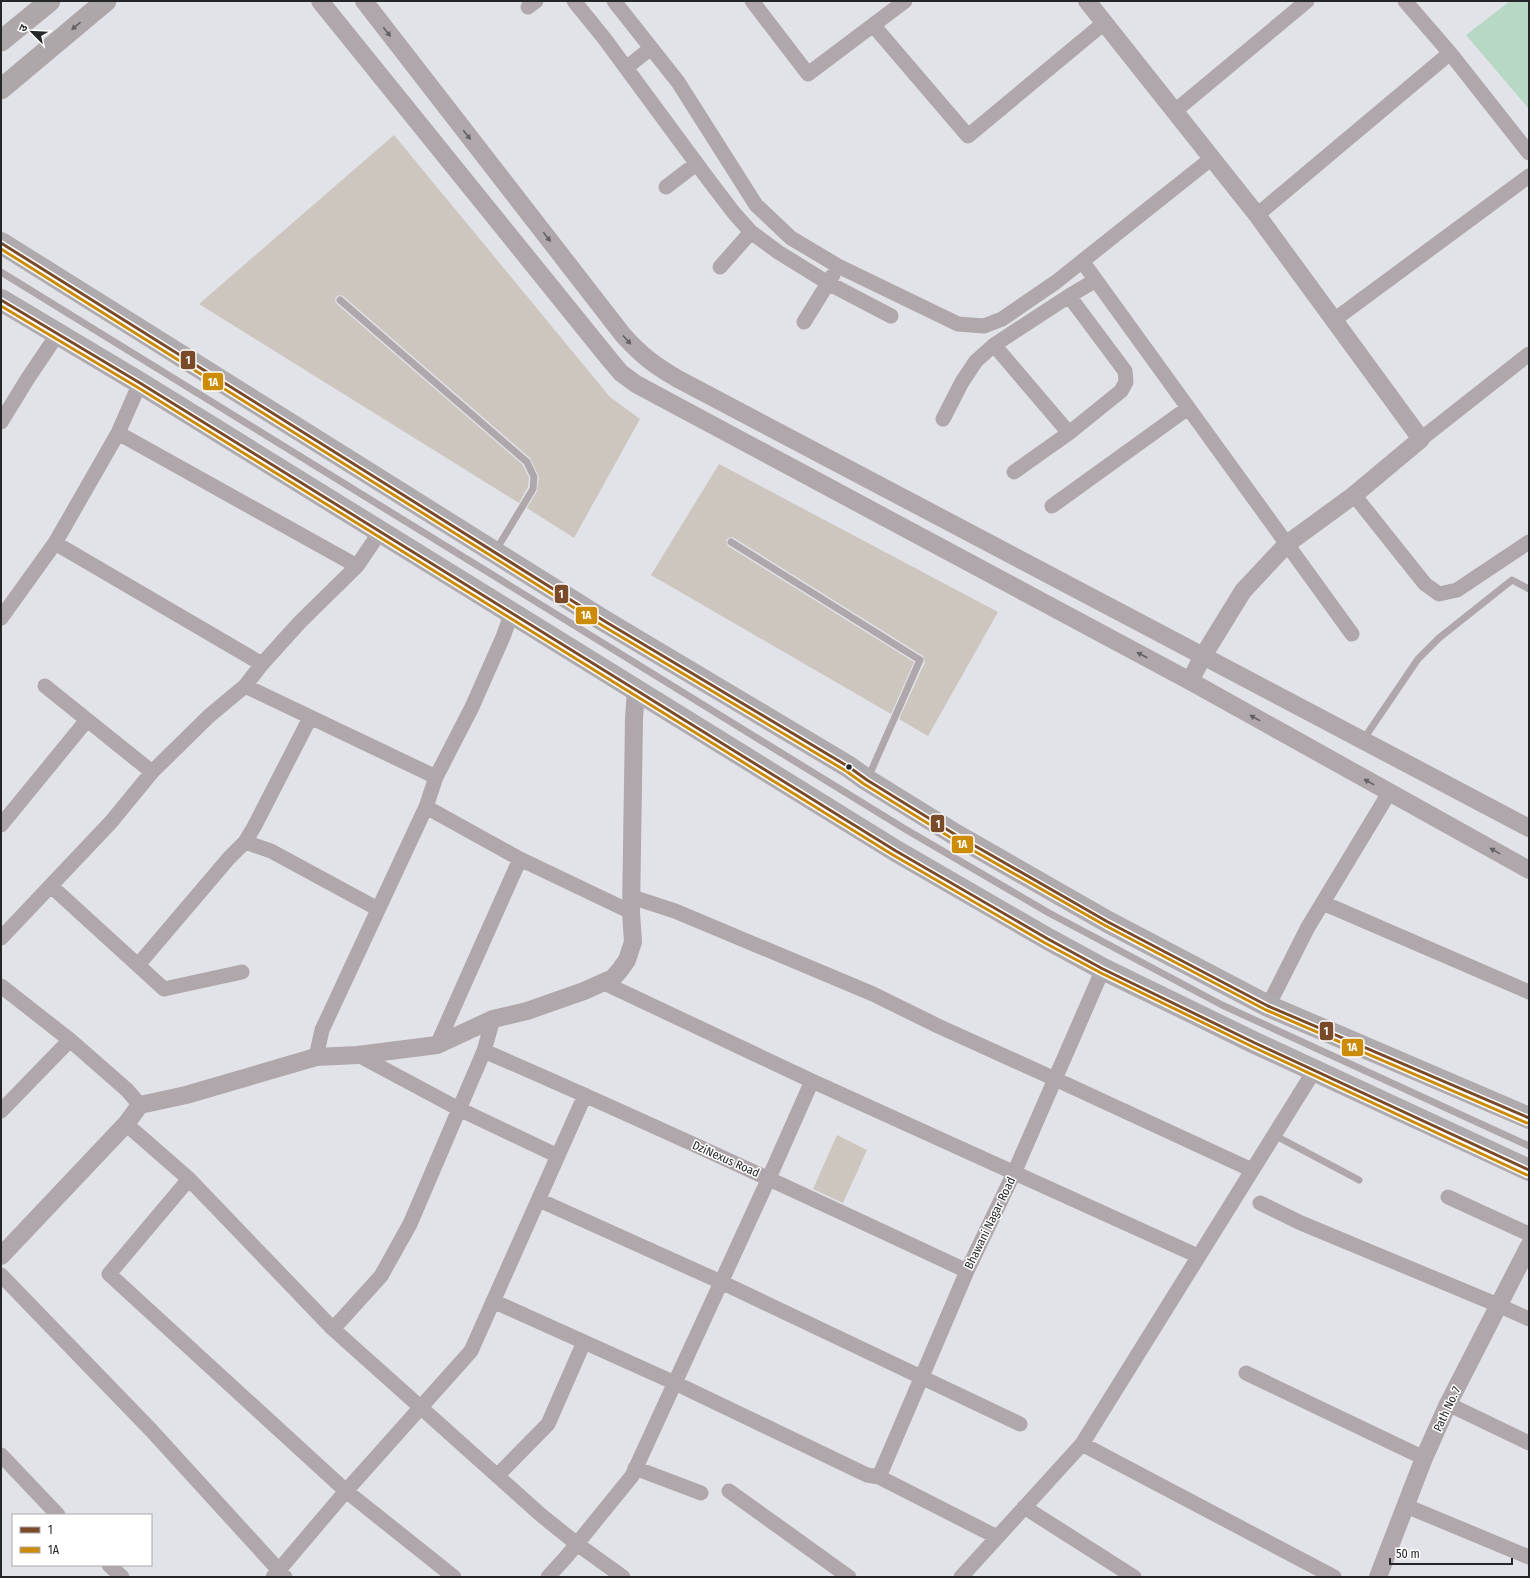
<svg xmlns="http://www.w3.org/2000/svg" width="1530" height="1578" viewBox="0 0 1530 1578" font-family="'Fira Sans Condensed','Noto Sans Devanagari',sans-serif">
	<rect width="100%" height="100%" fill="#e2e3e8"/>
	<path fill="#b7d8c5" d="M1510,1H1529V109L1466,35Z"/>
	<path fill="#cdc6be" d="M394,135L610,397L640,419L574,538L527,508L537,491L539,477L530,458L343,296L339,295L336,297L335,301L337,304L523,465L529,478L528,487L519,503L199,304Z
		M719,464L998,612L928,736L899,719L925,662L923,656L734,538L731,537L727,539L726,542L728,546L914,662L891,714L651,575Z
		M837,1135L867,1150L843,1203L813,1189Z"/>
	<g fill="none" stroke-linecap="round" stroke-linejoin="round">
		<path stroke="#afa7ab" stroke-width="7" d="M1,272L783,754L905,829L1049,913L1222,1005L1529,1146
			M340,300L527,462L534,477L533,489L496,550
			M731,542L920,660L868,778
			M1363,740L1418,659L1439,638L1512,580L1529,589
			M1274,1135L1359,1180"/>
		<path stroke="#afa7ab" stroke-width="15" d="M574,1L604,38L708,179L734,213L751,232L778,252L828,283L891,316
			M614,1L678,82L756,205L791,238L838,266L958,324L984,326L1002,319L1056,282L1212,158
			M752,1L808,74L905,1
			M528,7L536,1
			M873,25L968,136L1104,23
			M1450,53L1529,153
			M626,68L651,48
			M1175,111L1307,1
			M666,187L696,164
			M1257,215L1450,53L1405,1
			M1082,261L1352,634
			M720,267L751,232
			M1334,320L1529,176
			M804,322L833,275
			M994,345L1069,433
			M943,419L962,382L976,361L994,345L1069,296L1096,280
			M1,422L28,378L57,335
			M118,433L357,566
			M1421,439L1529,354
			M1014,472L1069,433L1121,391L1126,382L1125,371L1069,296
			M1354,495L1425,584L1439,594L1457,590L1529,542
			M1052,506L1188,408
			M55,543L262,664
			M1,618L55,543L118,433L140,383
			M45,686L152,772
			M245,686L436,777
			M426,807L520,859L631,912
			M1,825L87,720
			M245,842L271,851L378,909
			M51,886L164,989L242,972
			M632,897L675,911L873,994L938,1026L1055,1079L1252,1170
			M1323,903L1529,992
			M1,938L111,822L152,772L209,716L245,686L262,664L300,622L357,566L380,532
			M138,965L229,858L245,842L254,827L310,718
			M602,982L812,1081L1198,1256
			M1,986L70,1040L127,1090L140,1105
			M1268,1006L1308,927L1389,793
			M437,1045L520,859
			M484,1051C646,1121 807,1196 967,1271
			M358,1055L459,1109L558,1156
			M316,1057L322,1030L426,807L436,777L472,707L503,637L512,612
			M1,1111L70,1040
			M126,1124L189,1179L333,1329L541,1515L577,1544L623,1577
			M189,1179L109,1274L346,1491L454,1577
			M1448,1197L1529,1234
			M539,1200L721,1282L1020,1424
			M1260,1203L1301,1223L1498,1305L1529,1319
			M1,1275L151,1430L285,1577
			M493,1301L675,1383L867,1475L879,1477L997,1537
			M333,1329L381,1276L410,1224L484,1051L493,1019
			M1246,1373L1424,1458
			M1448,1404L1529,1443
			M1082,1444L1334,1577
			M1,1455L58,1515
			M635,1468L701,1493
			M497,1476L548,1424L584,1342
			M879,1477L967,1271L1014,1173L1103,969
			M729,1491L849,1577
			M1406,1506L1529,1557
			M1024,1507L1134,1577
			M109,1565L122,1577
			M273,1577L346,1491L471,1351L585,1095
			M548,1577L567,1556L632,1476L769,1178L812,1081
			M961,1577L1082,1444L1314,1071"/>
		<path stroke="#afa7ab" stroke-width="18" d="M320,1L610,360L621,373L636,384L1190,681L1529,870
			M364,1L623,335C642,356 654,365 678,379L1529,828
			M1087,1L1257,215L1421,439L1354,495L1287,544L1243,591L1203,656L1190,681
			M1,1256L126,1124L140,1105L186,1095L316,1057L358,1055L437,1045L493,1019L527,1011L584,991L613,978L620,970L627,960L633,942L631,912L634,719L636,690
			M1378,1577L1424,1458L1448,1404L1529,1246"/>
		<path stroke="#ada7aa" stroke-width="21" d="M1,41L50,1
			M1,89L106,1"/>
		<path stroke="#afaaad" stroke-width="22" d="M1,243L606,622L849,767L867,780L956,835L1108,922L1268,1006L1529,1118
			M1,300L140,383L896,851L1048,939L1103,969L1255,1043L1529,1170"/>
		<defs>
			<path id="bus-1" d="M1,243L606,622L849,767L867,780L956,835L1108,922L1268,1006L1529,1118
				M1,300L140,383L896,851L1048,939L1103,969L1255,1043L1529,1170"/>
			<path id="bus-2" d="M1,249L603,626L846,771L864,784L953,839L1106,926L1266,1010L1527,1123
				M1,306L137,387L893,855L1045,943L1101,973L1253,1047L1527,1175"/>
		</defs>
		<use href="#bus-1" stroke="#fff" stroke-width="6"/>
		<use href="#bus-2" stroke="#fff" stroke-width="6"/>
		<use href="#bus-1" stroke="#7a4b2a" stroke-width="3"/>
		<use href="#bus-2" stroke="#cd8c08" stroke-width="3"/>
	</g>
	<defs><path id="oneway-solid" d="M-6-.8H1V-3.2L6.5 0L1 3.2V.8H-6Z"/></defs>
	<use fill="#626062" href="#oneway-solid" transform="translate(76 26) rotate(140)"/>
	<g fill="#636063">
		<use href="#oneway-solid" transform="translate(387 32) rotate(52)"/>
		<use href="#oneway-solid" transform="translate(467 135) rotate(52)"/>
		<use href="#oneway-solid" transform="translate(547 237) rotate(52)"/>
		<use href="#oneway-solid" transform="translate(627 340) rotate(48)"/>
		<use href="#oneway-solid" transform="translate(1142 655) rotate(-152)"/>
		<use href="#oneway-solid" transform="translate(1255 718) rotate(-151)"/>
		<use href="#oneway-solid" transform="translate(1369 782) rotate(-151)"/>
		<use href="#oneway-solid" transform="translate(1495 851) rotate(-151)"/>
	</g>
	<circle fill="#252628" stroke="#fff" stroke-width="1.5" cx="849" cy="767" r="3.5"/>
	<g text-anchor="middle" stroke-width="3" stroke-linejoin="round" paint-order="stroke">
		<g font-size="12" fill="#252628" stroke="#fff">
			<text transform="translate(726 1159) rotate(24)" y="4">DziNexus Road</text>
			<text transform="translate(990 1223) rotate(-64)" y="4">Bhawani Nagar Road</text>
			<text transform="translate(1447 1409) rotate(-65)" y="4">Path No. 7</text>
		</g>
	</g>
	<g stroke="#fff" stroke-width="1.5">
		<rect x="180" y="350" width="16" height="20" rx="4" fill="#7a4b2a"/>
		<rect x="202" y="372" width="22" height="19" rx="4" fill="#cd8c08"/>
		<rect x="554" y="584" width="15" height="20" rx="4" fill="#7a4b2a"/>
		<rect x="575" y="606" width="23" height="19" rx="4" fill="#cd8c08"/>
		<rect x="930" y="814" width="15" height="19" rx="4" fill="#7a4b2a"/>
		<rect x="951" y="835" width="23" height="19" rx="4" fill="#cd8c08"/>
		<rect x="1319" y="1021" width="15" height="20" rx="4" fill="#7a4b2a"/>
		<rect x="1341" y="1038" width="23" height="19" rx="4" fill="#cd8c08"/>
	</g>
	<g font-size="11" text-anchor="middle" font-weight="bold" fill="#fff">
		<text x="188" y="364">1</text>
		<text x="213" y="386">1A</text>
		<text x="561" y="598">1</text>
		<text x="586" y="619">1A</text>
		<text x="938" y="828">1</text>
		<text x="962" y="848">1A</text>
		<text x="1326" y="1035">1</text>
		<text x="1352" y="1051">1A</text>
	</g>
	<rect width="1530" height="1578" fill="none" stroke="#252628" stroke-width="4"/>
	<rect x="12" y="1514" width="140" height="52" fill="#ffffff" stroke="#a8a8a9"/>
	<rect x="20" y="1527" width="20" height="6" fill="#7a4b2a" stroke="#a8a8a9"/>
	<text x="48" y="1534" font-size="12" fill="#252628">1</text>
	<rect x="20" y="1547" width="20" height="6" fill="#cd8c08" stroke="#a8a8a9"/>
	<text x="48" y="1554" font-size="12" fill="#252628">1A</text>
	<g transform="translate(32 32) rotate(294)" stroke="#ffffff" stroke-width="3" paint-order="stroke">
	<path d="M0-3L7 15L0 10L-7 15Z" fill="#252628"/>
	<text y="-6" font-size="11" font-weight="bold" text-anchor="middle" fill="#252628">उ</text>
	</g>
	<path d="M1390 1558v6h122v-6" fill="none" stroke="#252628" stroke-width="2"/>
	<text x="1396" y="1558" font-size="12" fill="#252628" stroke="#ffffff" stroke-width="3" paint-order="stroke">50 m</text>
</svg>
